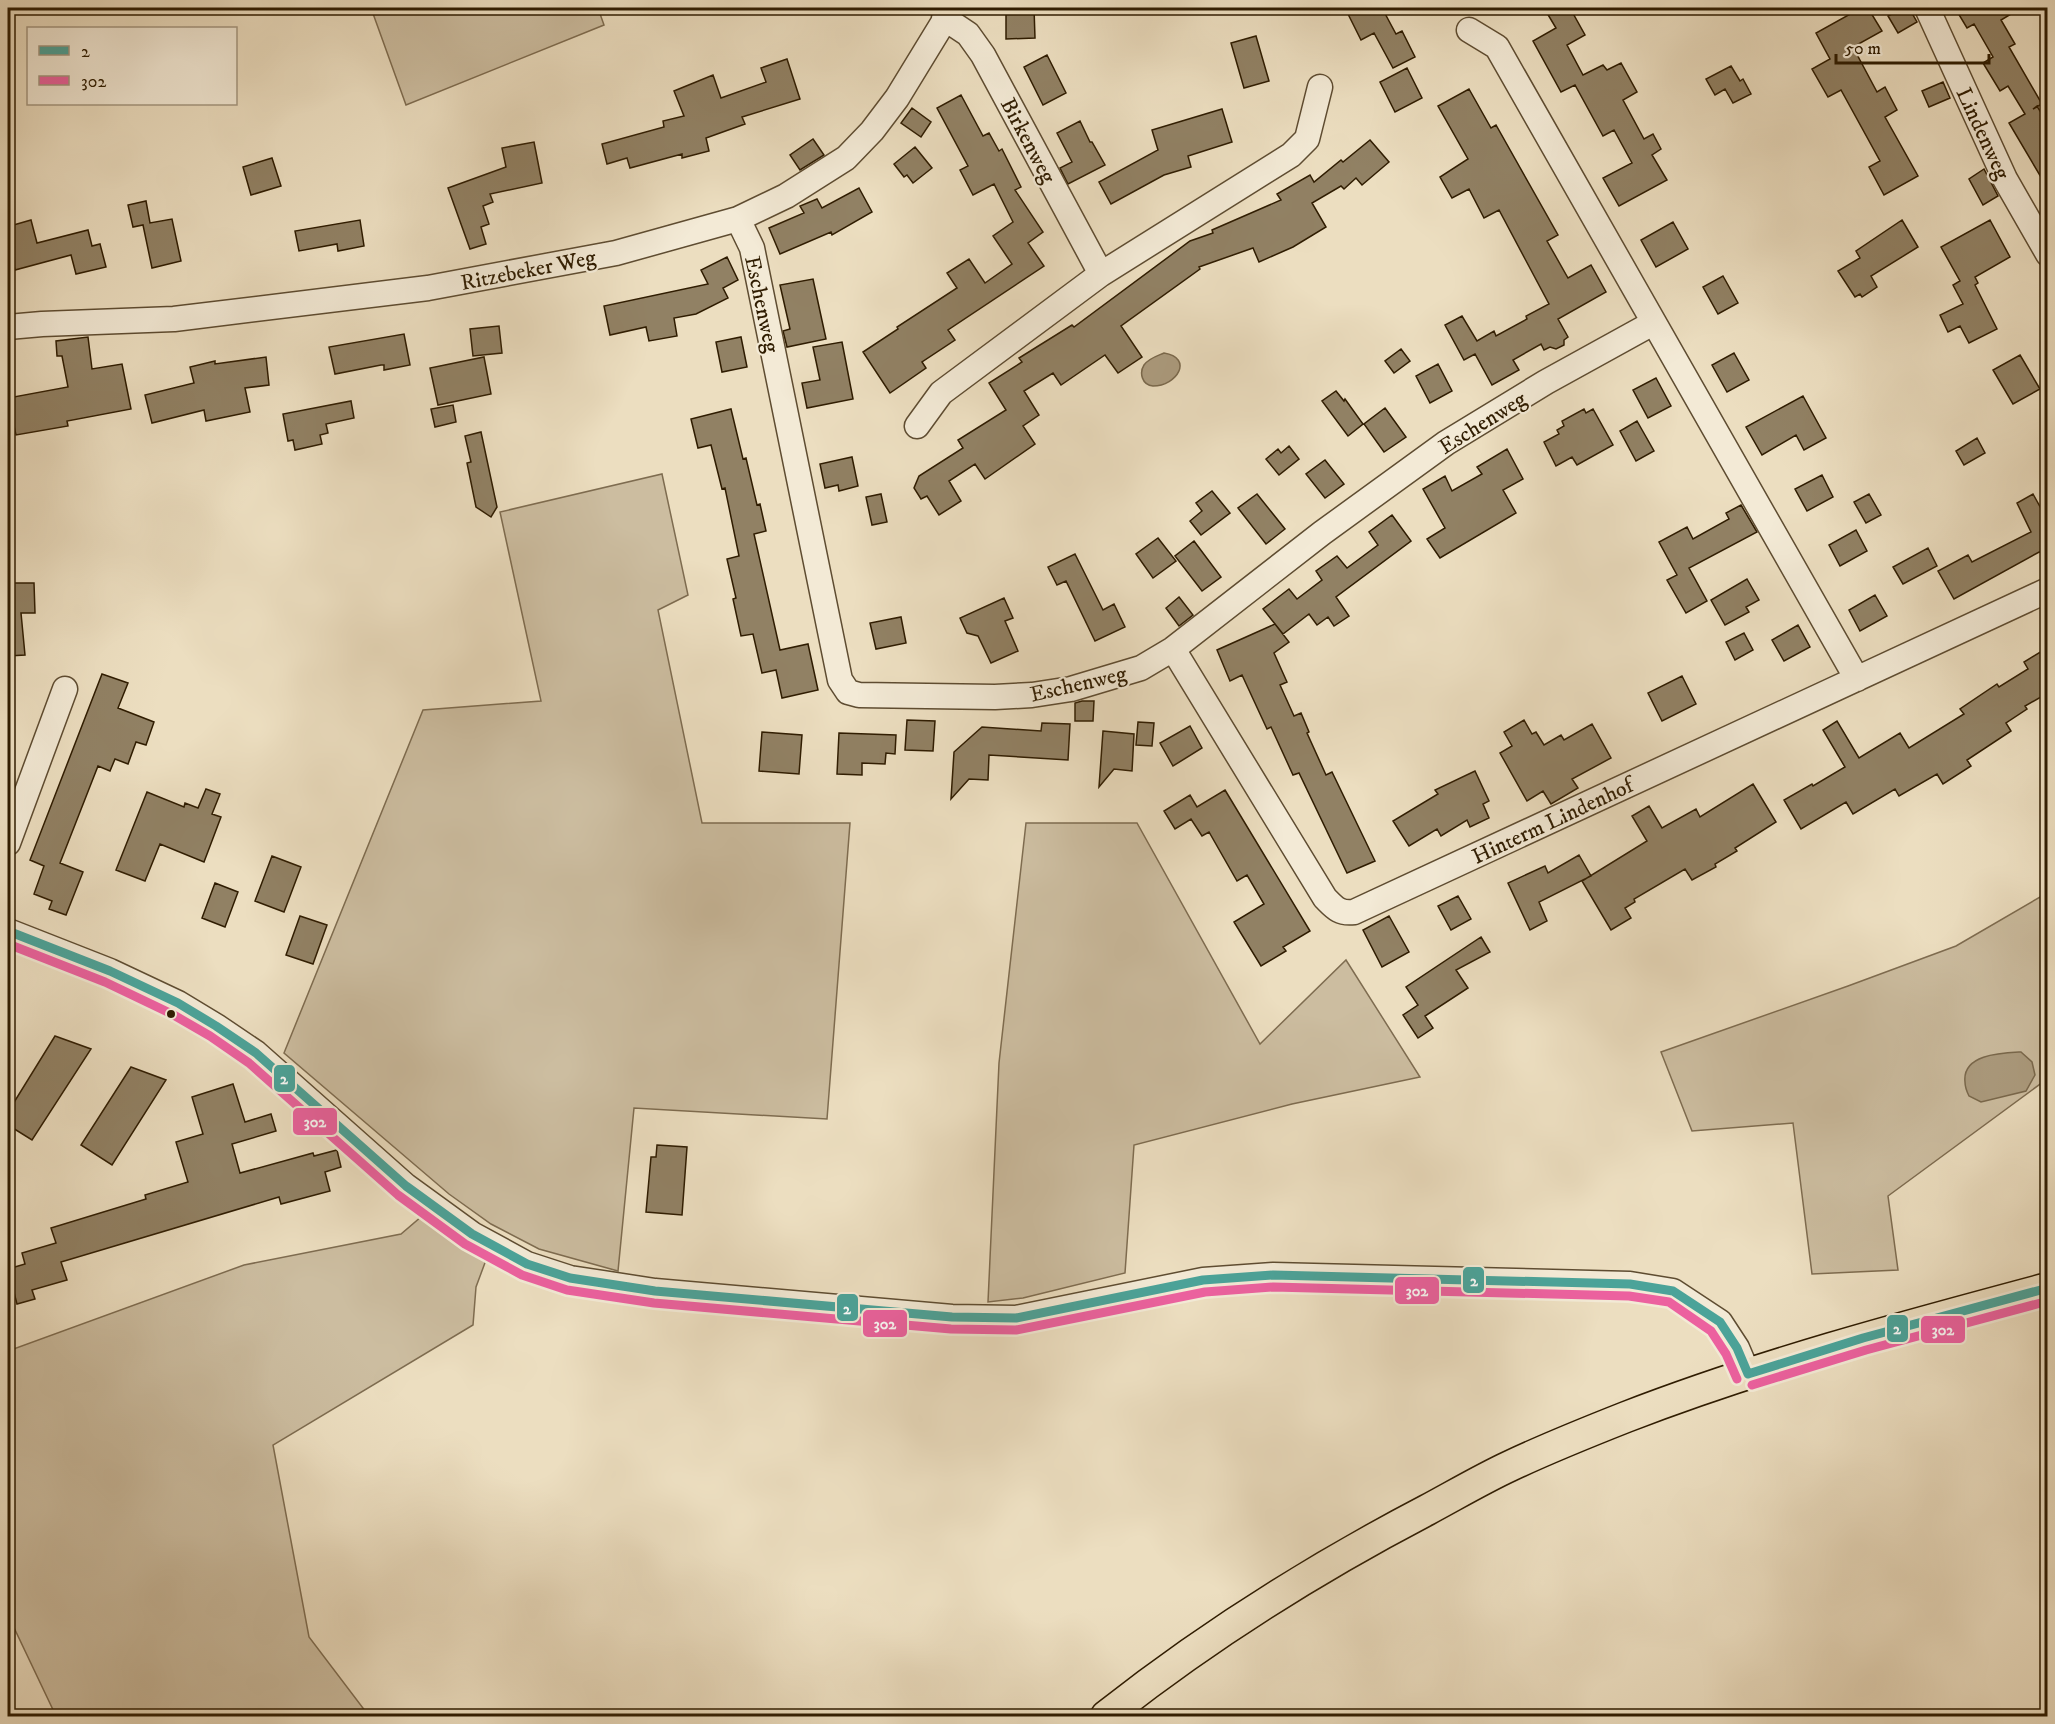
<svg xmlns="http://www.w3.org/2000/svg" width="2055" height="1724" viewBox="0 0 2055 1724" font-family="'IM FELL DW Pica',serif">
	<rect width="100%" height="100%" fill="#ecdec0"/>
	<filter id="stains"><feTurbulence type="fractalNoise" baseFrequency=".00333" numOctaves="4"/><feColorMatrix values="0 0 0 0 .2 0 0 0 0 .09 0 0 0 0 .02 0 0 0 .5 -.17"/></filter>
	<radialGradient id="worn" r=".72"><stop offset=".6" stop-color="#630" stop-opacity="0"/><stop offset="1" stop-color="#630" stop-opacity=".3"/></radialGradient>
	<path fill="#ccbda0" stroke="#7e6c50" stroke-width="1.5" d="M371,8H598L604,25L406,105Z
		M662,474L688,595L658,610L702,823H850L827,1119L634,1108L618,1271L539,1249L491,1224L449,1194L284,1053L423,710L541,701L500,512Z
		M1026,823H1137L1260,1044L1346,960L1420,1077L1292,1104L1134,1145L1125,1273L1023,1298L988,1302L999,1063Z
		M2047,893V1079L1888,1196L1898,1270L1812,1274L1793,1123L1692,1131L1661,1052L1848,986L1956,946Z
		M421,1217L486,1260L476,1287L473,1325L273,1445L309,1637L369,1716H56L8,1615V1351L244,1265L401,1234Z"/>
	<path fill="#ac9c7f" stroke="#7a694d" stroke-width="1.5" d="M1164,353C1194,358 1177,386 1153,386C1142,385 1139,373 1144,365C1149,358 1157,356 1164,353Z
		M2021,1052L2032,1062L2035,1075L2026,1091L1981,1102L1969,1096C1967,1092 1965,1087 1965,1082C1962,1054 2002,1053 2021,1052Z"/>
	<path fill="#918164" stroke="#2f1c01" stroke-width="1.5" d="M1006,8H1034L1035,38L1006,39Z
		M1345,8H1382L1396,34L1402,31L1415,57L1393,68L1374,33L1361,40Z
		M1544,8H1570L1585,35L1567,45L1583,75L1603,65L1607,70L1621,63L1637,92L1623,100L1644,139L1653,134L1661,149L1652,155L1667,180L1619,206L1603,178L1632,163L1614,130L1603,136L1575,85L1561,92L1533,41L1556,28Z
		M1861,8H1868L1882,31L1853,47L1877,92L1885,87L1897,110L1885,117L1918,176L1884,195L1869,167L1880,161L1841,90L1828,97L1812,69L1830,59L1816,33Z
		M1903,8H1909L1917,22L1898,33L1888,16Z
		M1955,8H2021L2001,20L2015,44L2009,47L2042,104L2033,109L2037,106L2048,124V189L2009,123L2025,114L2008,86L2000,91L1983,63L1993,57L1974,24L1967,28Z
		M1256,36L1269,81L1244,88L1231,43Z
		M1047,55L1066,93L1043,105L1024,67Z
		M787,59L800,99L742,117L745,124L706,138L709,151L682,158V154L630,168L627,158L607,164L602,144L664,127L663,121L684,116L674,91L713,75L721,98L766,82L761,68Z
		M1731,66L1740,81L1743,79L1751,94L1733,103L1725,89L1715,95L1706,79Z
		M1407,68L1422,98L1395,112L1380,82Z
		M1943,82L1950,98L1929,107L1922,91Z
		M1469,89L1491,128L1496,125L1558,235L1547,241L1568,278L1591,265L1606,292L1558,319L1568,337L1564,340V345L1556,349L1550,347L1544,350L1541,344L1513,360L1519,370L1492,385L1475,354L1464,360L1445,325L1462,316L1477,341L1494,331L1496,336L1527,319L1526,316L1549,304L1499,210L1484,218L1469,189L1452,198L1440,177L1468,159L1438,106Z
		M961,95L983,136L989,133L999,151L1002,149L1021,187L1015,190L1043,232L1028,243L1044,266L948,330L955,340L922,362L926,368L890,393L863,352L898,329L897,327L957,288L947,273L969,259L985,283L1012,264L993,236L1013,222L994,184L973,195L960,170L968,166L937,108Z
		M912,108L931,122L921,137L901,123Z
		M1222,109L1232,142L1188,156L1191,167L1164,175L1111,204L1099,182L1158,150L1152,130Z
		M1080,121L1090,142H1092L1105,165L1068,184L1060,168L1072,162L1057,133Z
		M813,139L824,155L800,170L790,155Z
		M1370,140L1389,162L1362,185L1356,178L1344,189L1341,186L1312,203L1326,227L1293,247L1259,262L1253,248L1199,267L1200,269L1121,326L1142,357L1118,373L1105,355L1061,385L1053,373L1024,391L1039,415L1023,426L1035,444L985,479L975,464L949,481L961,501L939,515L927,496L921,499L914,488L919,476L963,448L958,440L1006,410L989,383L1022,362L1019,358L1072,325L1074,327L1190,241L1213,233L1212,230L1281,200L1277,194L1310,175L1314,182L1341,160L1343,162Z
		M534,142L542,183L490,194L493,202L483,206L489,224L481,227L486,244L470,249L448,188L506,167L502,148Z
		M915,147L932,168L913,183L907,175L904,177L894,164Z
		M272,158L281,186L251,195L243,167Z
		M1984,169L1998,196L1983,205L1969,179Z
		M859,188L872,212L832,235L831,232L780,254L769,228L804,213L800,206L817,199L822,208Z
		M146,201L150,223L172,219L181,261L152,268L143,225L133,227L128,205Z
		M31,220L37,243L88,230L92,246L100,244L106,267L76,274L71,255L15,270L8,241L13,238L10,226Z
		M360,220L364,246L338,251L337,244L299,251L295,231Z
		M1902,220L1918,247L1871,276L1877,287L1862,297L1860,294L1855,297L1838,271L1860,258L1856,251Z
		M1990,220L2010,257L1975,277L1978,283L1975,285L1997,329L1969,343L1960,326L1948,332L1940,315L1963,304L1953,285L1960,281L1941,247Z
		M1673,222L1688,249L1656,267L1641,240Z
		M727,257L738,280L723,288L728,298L696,314L674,318L677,336L649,341L646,327L610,335L604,306L708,284L701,270Z
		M1723,276L1738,303L1718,314L1703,287Z
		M813,279L826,339L787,347L783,331L790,329L780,285Z
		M499,326L502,353L473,356L470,329Z
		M404,334L410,365L384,370V365H381L335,374L329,347Z
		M88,337L92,369L122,364L131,409L67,421L68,426L16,435L12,417L8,418V398L68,387L62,356H57L56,341Z
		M741,337L747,367L722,372L716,342Z
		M842,342L853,399L807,408L802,383L820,380L813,347Z
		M1401,349L1410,361L1394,373L1385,361Z
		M1734,353L1749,380L1727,392L1712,365Z
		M2020,355L2040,389L2013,404L1993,370Z
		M266,357L269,385L245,388L250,412L206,421L204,410L152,423L145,395L194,383L190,367L215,361V364Z
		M484,357L491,394L438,405L430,368Z
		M1438,364L1452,391L1430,403L1416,376Z
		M1656,378L1671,406L1648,418L1633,390Z
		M1336,391L1344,401L1345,399L1363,424L1348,436L1322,401Z
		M1803,396L1826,438L1804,450L1796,435L1762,455L1746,427Z
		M351,401L354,418L326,424L328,433L320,435L322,444L295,450L293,440L288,441L283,414Z
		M453,405L456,422L435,427L431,409Z
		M1385,408L1406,437L1384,452L1364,424Z
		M731,409L743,459L746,458L757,505L760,504L766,531L754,534L780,650L808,644L818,690L782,698L776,670L762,673L753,634L741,636L733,599L736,598L727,559L739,556L725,488L722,489L711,445L698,448L691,419Z
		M1584,409L1586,413L1593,409L1613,445L1577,465L1572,457L1556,466L1544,442L1559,434L1557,430L1564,426L1562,421Z
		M1637,421L1654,451L1636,461L1620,431Z
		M481,432L497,507L491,517L476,507L467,463L471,462L465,436Z
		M1977,438L1985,453L1964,465L1956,451Z
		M1289,446L1299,459L1279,475L1266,459L1278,449L1281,453Z
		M1507,449L1523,479L1503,490L1516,513L1440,558L1427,539L1445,528L1423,489L1445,476L1452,491L1482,474L1477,467Z
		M852,457L858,486L839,491L838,485L825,488L820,464Z
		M1325,460L1344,484L1325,498L1306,474Z
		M1822,475L1833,497L1807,511L1795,489Z
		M1212,491L1230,513L1201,535L1190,521L1202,511L1196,503Z
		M881,494L887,522L872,525L866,497Z
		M1257,494L1285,529L1266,544L1238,508Z
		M1869,494L1881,515L1866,523L1854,502Z
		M2033,494L2048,521V564L2041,551L1954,599L1938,571L1968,555L1972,562L2031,532L2017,503Z
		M1741,505L1757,532L1689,568L1707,601L1686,613L1667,580L1677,575L1659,542L1687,527L1693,539L1729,519L1726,513Z
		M1392,515L1411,541L1336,597L1349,616L1334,626L1328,617L1317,625L1309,614L1283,634L1263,609L1289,589L1297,599L1322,580L1316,571L1337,556L1347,568L1378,545L1369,532Z
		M1856,530L1867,551L1840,566L1829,545Z
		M1158,538L1176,561L1153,578L1136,554Z
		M1194,541L1221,577L1202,591L1175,556Z
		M1928,548L1937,566L1903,584L1893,567Z
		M1075,554L1103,610L1114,604L1125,627L1095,641L1066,581L1057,585L1048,567Z
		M1747,579L1759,600L1746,607L1749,612L1725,625L1711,600Z
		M8,583H34L35,613H21L25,655L8,656Z
		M1875,595L1887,616L1860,631L1849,610Z
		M1179,597L1193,615L1179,626L1166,608Z
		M1004,598L1013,618L1005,621L1018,651L991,663L978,636L967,633L960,618Z
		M901,617L906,643L876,649L870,623Z
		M1275,624L1289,642L1274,653L1287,682L1280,685L1294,716L1301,713L1309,732L1307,733L1326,775L1332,772L1375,861L1347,873L1299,773L1293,775L1271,727L1267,729L1242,675L1230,681L1217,650Z
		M1798,625L1810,647L1784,661L1772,640Z
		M1744,633L1753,650L1735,660L1726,642Z
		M2042,651L2048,661V693L2025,706L2027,709L2006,723L2011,731L1967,760L1971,766L1943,784L1937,774L1899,796L1895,789L1853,814L1846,802L1801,829L1784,800L1812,784L1813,786L1845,767L1823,730L1837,721L1859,758L1900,733L1909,748L1964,714L1960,709L1997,684L1999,687L2028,669L2024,662Z
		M102,674L128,683L118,708L154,722L146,745L136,742L128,764L115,759L110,771L98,766L60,863L83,872L66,915L49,909L52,901L34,894L44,866L30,860Z
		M1682,676L1696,704L1662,721L1648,693Z
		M1082,701H1094L1093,721H1075V703Z
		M907,720L935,721L933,751L905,750Z
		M1524,720L1532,734L1536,732L1544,745L1561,735L1564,740L1592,724L1611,758L1572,779L1578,788L1551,804L1543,791L1527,801L1500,753L1512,746L1504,732Z
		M1138,722L1154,723L1152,746L1136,745Z
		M1042,723L1070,724L1068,760L989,755L988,780L969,779L951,799L954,752L982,727L1041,731Z
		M1190,726L1202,748L1173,766L1160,743Z
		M1103,731L1134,734L1132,771L1114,769L1099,787Z
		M762,732L802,735L799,774L759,771Z
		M839,733L896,735L895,754L886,753L885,764L862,763V775L837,774Z
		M1475,771L1489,801L1483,804L1489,818L1470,827L1467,820L1441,836L1437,829L1409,846L1393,821L1438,794L1435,790Z
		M1753,784L1776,822L1735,848L1737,851L1715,864L1716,867L1692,880L1685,869L1634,899L1635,902L1625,908L1631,918L1611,930L1582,881L1647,841L1632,816L1649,806L1662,828L1696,809L1700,817Z
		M206,789L220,794L212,814L221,817L204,862L160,844L145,881L116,870L147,792L184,807L185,803L198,808Z
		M1225,790L1310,931L1283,947L1286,951L1261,966L1234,922L1264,904L1247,875L1237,881L1209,832L1202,836L1191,819L1175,829L1164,811L1190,795L1197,807Z
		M1579,855L1591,876L1539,902L1547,921L1530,930L1508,883L1545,866L1548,873Z
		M272,856L301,867L284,912L255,901Z
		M215,883L238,892L225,927L202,918Z
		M1458,896L1471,919L1451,930L1438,906Z
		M300,916L327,925L313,964L286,955Z
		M1389,916L1409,952L1382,967L1363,930Z
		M1481,937L1490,952L1456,970L1468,988L1425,1016L1433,1028L1418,1038L1403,1015L1418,1005L1406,987Z
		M55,1036L91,1049L32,1140L8,1125V1112Z
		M131,1067L166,1080L112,1165L81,1145Z
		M233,1084L245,1122L271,1114L276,1131L232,1144L240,1173L313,1153L314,1156L337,1150L341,1167L325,1172L330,1191L281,1204L279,1197L61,1262L67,1280L32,1290L35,1299L17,1304L8,1269L25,1264L22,1253L56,1243L51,1228L146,1199L145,1195L188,1182L176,1142L203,1134L192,1097Z
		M657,1145L687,1147L682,1215L646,1212L651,1157H656Z"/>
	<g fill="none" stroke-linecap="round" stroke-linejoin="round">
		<defs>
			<path id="minor" d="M1927,8L2005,179L2048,254
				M944,18L968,34L983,55L1101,274
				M1469,30L1497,47L1857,679
				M738,219L752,248L840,680L848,692L859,695L995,697L1032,695L1071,689L1141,668L1173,649L1322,533L1446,443L1546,382L1653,323
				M8,327L42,324L174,319L428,288L616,253L738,219L786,196L846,158L872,131L897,98L952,8
				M917,426L941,393L1101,274L1291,155L1307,139L1320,87
				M1173,649L1325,898C1334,907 1339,914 1354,912L2048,590
				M8,843L65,689
				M8,931L110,971L178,1003L216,1026L256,1053L406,1186L472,1234L527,1264L570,1278L655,1291L952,1317L1016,1318L1203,1280L1273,1275L1630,1284L1673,1291L1720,1322L1737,1348L1748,1374"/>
			<path id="major" d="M1106,1716C1206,1637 1314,1569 1427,1510C1455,1495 1482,1479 1510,1466C1548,1448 1588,1432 1626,1417C1763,1364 1906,1326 2048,1288"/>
		</defs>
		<use href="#minor" stroke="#5e4c31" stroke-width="27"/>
		<use href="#major" stroke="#2f1c01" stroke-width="33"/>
		<use href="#minor" stroke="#f3ead6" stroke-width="24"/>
		<use href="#major" stroke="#ecdec0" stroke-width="30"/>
		<defs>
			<path id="bus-1" d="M8,931L110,971L178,1003L216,1026L256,1053L406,1186L472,1234L527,1264L570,1278L655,1291L952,1317L1016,1318L1203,1280L1273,1275L1630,1284L1673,1291L1720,1322L1737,1348L1748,1374
				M1748,1374L1863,1338L2048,1288"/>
			<path id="bus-2" d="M8,944L105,982L172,1014L210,1036L249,1063L398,1195L465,1244L522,1275L567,1290L654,1303L951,1329L1016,1330L1205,1292L1273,1287L1629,1296L1669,1302L1711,1331L1726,1354L1737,1379
				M1752,1385L1866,1350L2048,1301"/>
		</defs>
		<use href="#bus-1" stroke="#f3ead6" stroke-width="14"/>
		<use href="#bus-2" stroke="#f3ead6" stroke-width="14"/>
		<use href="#bus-1" stroke="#4ba399" stroke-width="9"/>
		<use href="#bus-2" stroke="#ec619f" stroke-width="9"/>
	</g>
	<circle fill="#2f1c01" stroke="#f3ead6" stroke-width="2" cx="171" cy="1014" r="5"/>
	<g text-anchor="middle" stroke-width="4.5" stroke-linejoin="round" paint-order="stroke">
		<g font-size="22" fill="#2f1c01" stroke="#f3ead6">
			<text transform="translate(1984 133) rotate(65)" y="8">Lindenweg</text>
			<text transform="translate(1029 140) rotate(62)" y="8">Birkenweg</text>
			<text transform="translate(528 269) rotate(-11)" y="8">Ritzebeker Weg</text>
			<text transform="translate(763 304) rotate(78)" y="8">Eschenweg</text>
			<text transform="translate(1482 422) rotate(-32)" y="8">Eschenweg</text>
			<text transform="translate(1078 683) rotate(-13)" y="8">Eschenweg</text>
			<text transform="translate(1552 820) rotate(-25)" y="8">Hinterm Lindenhof</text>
		</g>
	</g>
	<g stroke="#f3ead6" stroke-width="2">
		<rect x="273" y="1064" width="23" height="29" rx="6" fill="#4ba399"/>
		<rect x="292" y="1107" width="46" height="29" rx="6" fill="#ec619f"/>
		<rect x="1462" y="1266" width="23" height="28" rx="6" fill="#4ba399"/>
		<rect x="1394" y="1276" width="46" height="29" rx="6" fill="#ec619f"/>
		<rect x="836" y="1293" width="23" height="29" rx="6" fill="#4ba399"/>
		<rect x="862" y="1309" width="46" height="29" rx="6" fill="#ec619f"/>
		<rect x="1886" y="1314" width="23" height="29" rx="6" fill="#4ba399"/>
		<rect x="1920" y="1315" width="46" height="29" rx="6" fill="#ec619f"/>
	</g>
	<g font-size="16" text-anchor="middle" font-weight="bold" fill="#fff">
		<text x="284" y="1084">2</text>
		<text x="315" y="1127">302</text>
		<text x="1474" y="1286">2</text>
		<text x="1417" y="1296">302</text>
		<text x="847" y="1314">2</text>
		<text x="885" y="1329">302</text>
		<text x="1897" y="1334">2</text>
		<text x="1943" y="1335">302</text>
	</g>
	<rect width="2055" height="1724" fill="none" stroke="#ecdec0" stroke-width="30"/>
	<rect x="9" y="9" width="2037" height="1706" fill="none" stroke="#2f1c01" stroke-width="3"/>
	<rect x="15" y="15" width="2025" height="1694" fill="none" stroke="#2f1c01" stroke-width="1.5"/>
	<rect x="27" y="27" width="210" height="78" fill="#f3ead6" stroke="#a59881" stroke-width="1.5"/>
	<rect x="39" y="46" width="30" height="9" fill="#4ba399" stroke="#a59881" stroke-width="1.5"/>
	<text x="81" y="57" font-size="18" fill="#2f1c01">2</text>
	<rect x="39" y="76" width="30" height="9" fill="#ec619f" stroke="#a59881" stroke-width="1.5"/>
	<text x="81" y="87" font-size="18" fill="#2f1c01">302</text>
	<path d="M1836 54v9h153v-9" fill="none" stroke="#2f1c01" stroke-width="3"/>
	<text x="1845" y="54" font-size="18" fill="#2f1c01" stroke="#f3ead6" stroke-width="4.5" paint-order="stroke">50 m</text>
	<rect width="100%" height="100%" filter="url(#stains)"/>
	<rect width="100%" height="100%" fill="url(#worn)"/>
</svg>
